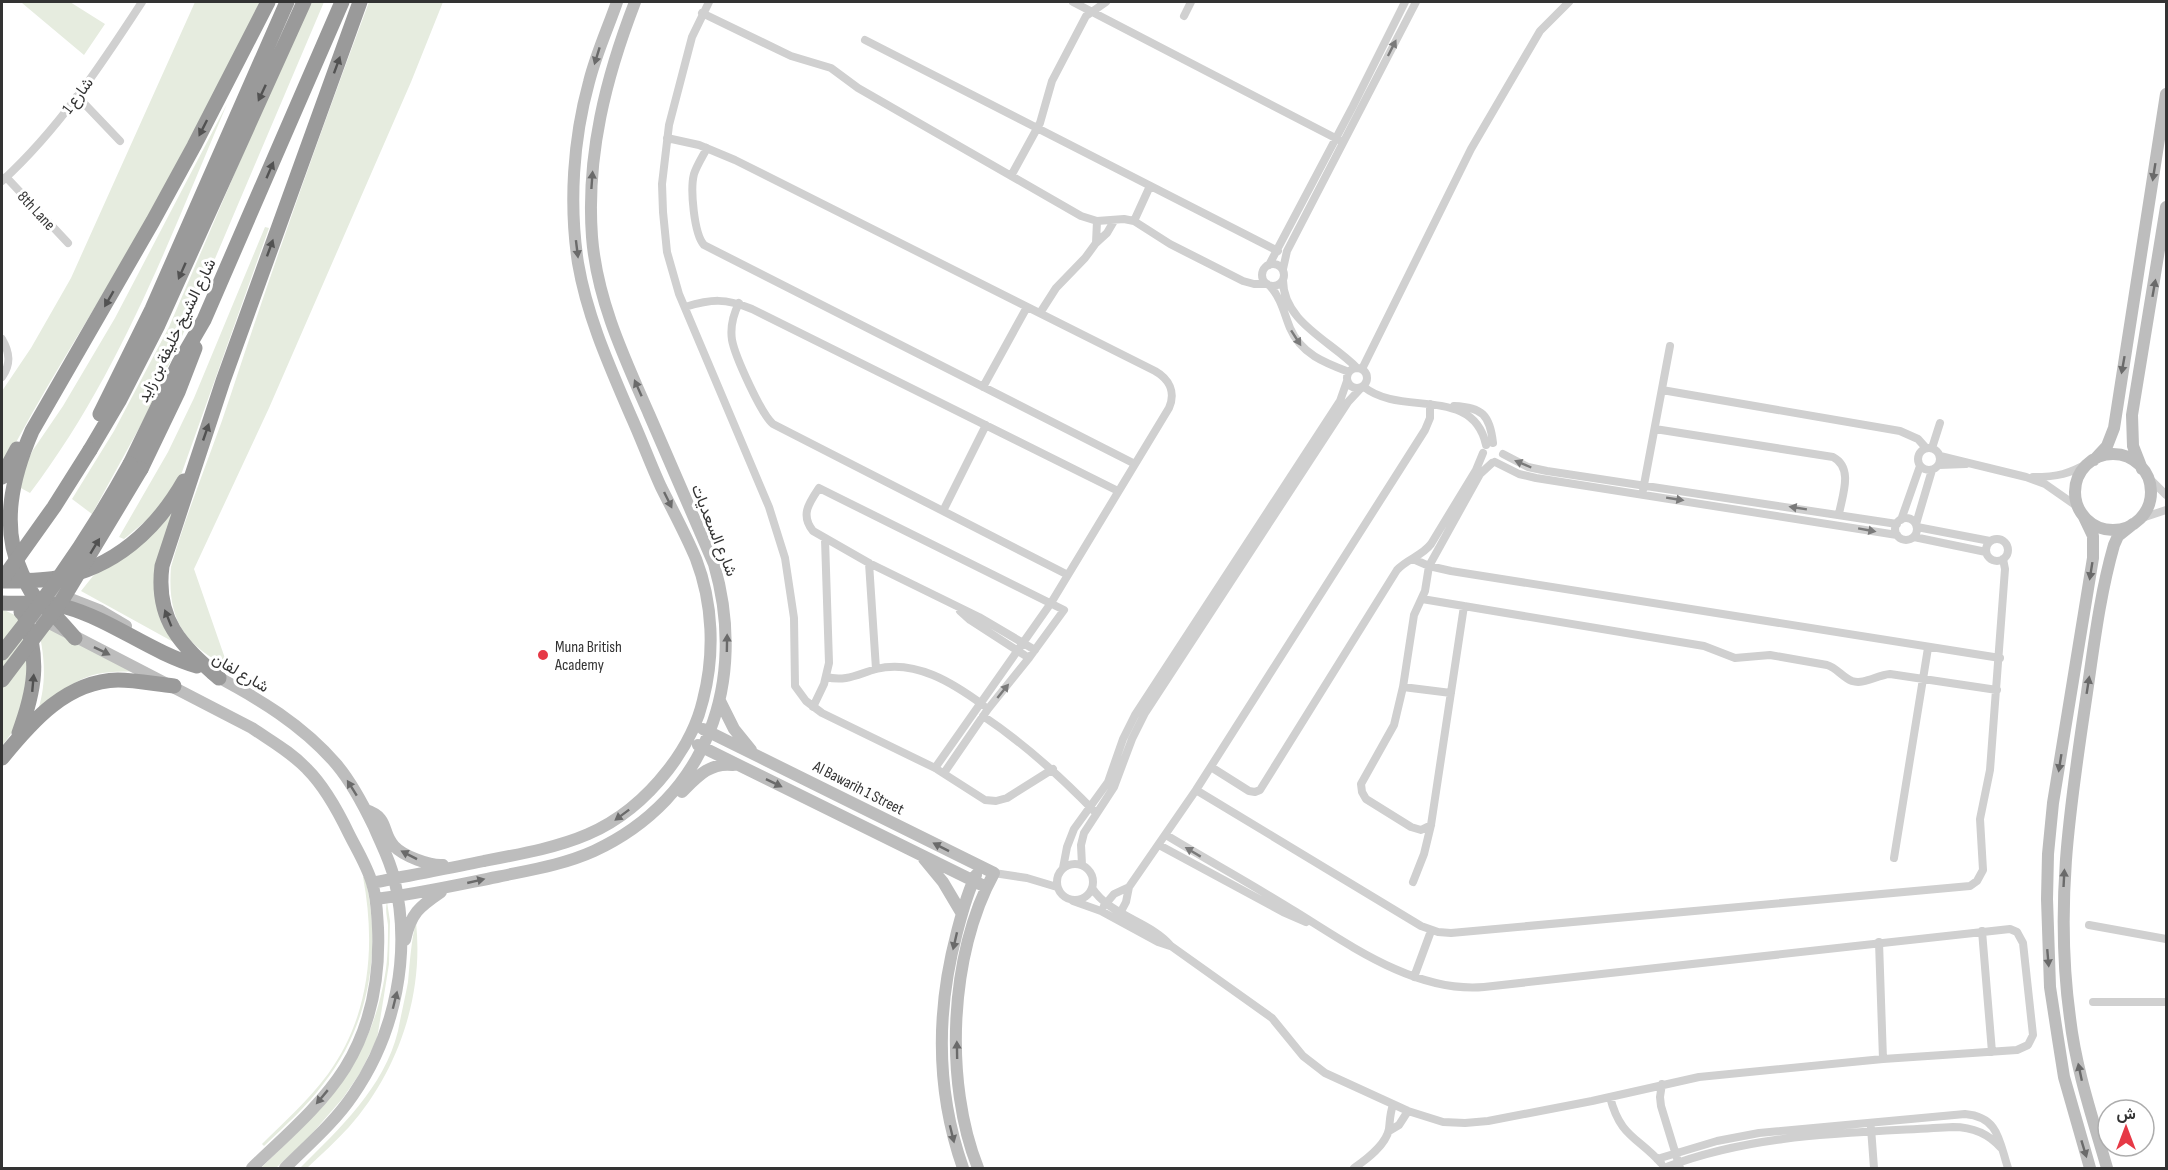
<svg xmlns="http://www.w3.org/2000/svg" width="2168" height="1170" viewBox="0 0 2168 1170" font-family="'Sofia Sans Condensed',Vazirmatn,sans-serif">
	<rect width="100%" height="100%" fill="#fff"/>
	<path fill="#e6ecdf" d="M17,2H70L105,24L84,55L22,3Z
		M195,2H264C231,63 201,126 167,187C113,281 52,372 2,469V391L31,348L71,278Z
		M308,2H324L183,334L143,421L92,514L72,499L114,431L169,327Z
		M369,2H443L411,82L269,408L194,569L228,667C183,644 167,618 171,567C188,507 213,450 232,391C275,260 321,131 369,2Z
		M227,104C170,238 119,376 30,493L19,487L26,464L33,450L63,406L115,318Z
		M265,227L269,228L181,475L153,515L124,539L119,537L168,452L194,398Z
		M175,510L159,556L177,644L81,591L93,576L151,536Z
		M2,609L19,617L32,657L19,723L2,746Z
		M36,620L137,672C85,669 71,682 36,716C48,684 45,653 36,620Z
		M363,877H365C382,948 370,1024 324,1083C307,1106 285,1126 264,1146L262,1144C284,1122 309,1100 328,1074C370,1016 376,946 363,877Z
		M387,902L390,921L389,964L377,1039L360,1073L343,1098L309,1137L276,1168H261C323,1108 370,1065 385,975C388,959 388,941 388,925C387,917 385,909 387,902Z
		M416,922C424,995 398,1072 349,1127C336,1141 321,1155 307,1168H300C339,1129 384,1088 398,1031C401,1015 405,998 408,982C410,961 411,942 416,922Z"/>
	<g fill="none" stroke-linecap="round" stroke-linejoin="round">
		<path stroke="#d0d0d0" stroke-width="8" d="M709,2L692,37L669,125L662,184L663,212L667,252L679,294L769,507L785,558L794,618L795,686L806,701L822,713L935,768L985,800L996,801L1007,798L1053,769
			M1073,2L1343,142
			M702,13L791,56L831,68L858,88L1081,216L1097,221L1124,219L1134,221L1170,244L1243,281L1254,284H1267
			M1184,16L1191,2
			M865,40L1278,251
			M77,96L120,141
			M667,138L699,145L735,160L1155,371C1169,379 1176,392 1169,408L1051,603L935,768
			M707,148C703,156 697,165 694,174C690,189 694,234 704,245L1135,464
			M1011,176L1040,123L1052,81L1086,16L1106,2
			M6,177L68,243
			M2,181C58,130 101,65 142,2
			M1134,221L1150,186
			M1096,243L1097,221
			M1262 275a11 11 0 1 1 22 0a11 11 0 1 1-22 0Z
			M1269,265L1353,106L1405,2
			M1283,269L1287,251L1416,2
			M1283,280C1283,322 1331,341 1357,368
			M1270,286C1281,298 1284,313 1290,328C1301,354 1325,363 1349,372
			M739,303C733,315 730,327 732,340C735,356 761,414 773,424L1068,575
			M685,307C712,299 725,298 752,309L1118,491
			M1040,313L1056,288L1085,258L1096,243L1107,233L1114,221
			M2,339C10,353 11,364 2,377
			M1347 378a10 10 0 1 1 20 0a10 10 0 1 1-20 0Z
			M1362,369L1471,149L1540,31L1569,2
			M983,387L1027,307
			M1364,387C1401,417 1473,385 1486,445
			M1662,390L1900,431L1918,439L1926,448
			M1454,406C1482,407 1490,415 1493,443
			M1655,429L1833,457C1854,468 1842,496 1839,514
			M1918 459a11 11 0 1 1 22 0a11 11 0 1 1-22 0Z
			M1932,448L1940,423
			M1503,454L1528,467L1547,471L1897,524
			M1940,456L2026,477L2045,484L2078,507
			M1495,462L1519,474L1536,478L1897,535
			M1939,465L1966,464
			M2146,475L2166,495
			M2033,477C2058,477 2069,474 2090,462
			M1643,490L1670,346
			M943,511L986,425
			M1895 529a11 11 0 1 1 22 0a11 11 0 1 1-22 0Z
			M2139,519L2166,510
			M1901,520L1920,466
			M1916,524L1932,470
			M1917,527L1990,541
			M1914,537L1986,552
			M1986 550a11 11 0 1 1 22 0a11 11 0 1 1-22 0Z
			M1413,559L1429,566L1451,571L2000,658
			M869,563L876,669
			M1422,599L1704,646L1735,658L1770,655L1827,665C1837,668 1842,677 1852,681C1864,685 1877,675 1890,674L1997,690
			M960,611L970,620L1029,658
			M826,677C846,682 858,674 876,669C915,659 953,683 983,705
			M1403,687L1451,693
			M813,707L824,684L829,663L825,539
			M983,716C1025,744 1059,775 1094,811
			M1211,767L1249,791L1255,792L1260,790L1397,570C1407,559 1422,556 1431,544L1476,470L1483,453
			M944,773L988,709L1029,658L1064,610L819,488C809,503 800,515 813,531L869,563L979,617L1035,650
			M1196,790L1421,926L1438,932L1451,933L1970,886L1977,881L1983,870L1980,819L1990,770L2005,569L2003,559
			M1431,825L1421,830L1411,827L1366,799L1362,792L1361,784L1394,725L1403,687L1414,615L1425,591L1429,566L1480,474L1492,463
			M1159,845L1283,912L1306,922
			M1894,858L1928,648
			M1057 882a18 18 0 1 1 36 0a18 18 0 1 1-36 0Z
			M1082,865L1081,845L1084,833L1114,787L1132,739L1145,713L1348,402L1361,388
			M1063,868L1067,847L1074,829L1108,782L1123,739L1135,715L1340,401L1347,381
			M994,873L1027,878L1057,887
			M1413,882L1424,854L1431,825L1464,606
			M1092,888C1110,916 1150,921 1171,946L1272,1018L1303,1056L1325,1073L1408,1111L1443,1122L1465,1123L1488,1121L1592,1101L1699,1077L1883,1059L2017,1050L2028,1045L2033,1035L2023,943L2017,932L2010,929L1484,987C1416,993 1351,946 1296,912C1253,885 1209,861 1166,835
			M1073,901L1101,911L1158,942L1170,946
			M1104,906L1114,894L1129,887
			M1117,919L1126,902L1129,887L1196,790L1425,430L1430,418V404
			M2089,925L2166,939
			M1982,931L1992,1052
			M1879,942L1883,1059
			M1414,977L1431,931
			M2093,1002H2166
			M1662,1084L1660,1097L1661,1106L1680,1168
			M1610,1097C1620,1137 1638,1137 1661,1163
			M1871,1128L1874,1168
			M1389,1131L1399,1125L1408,1111
			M1657,1159L1717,1141L1759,1133L1965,1114C1999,1117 1999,1141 2008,1168
			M1354,1168C1367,1159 1386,1145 1389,1129C1390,1120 1390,1113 1393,1105
			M1664,1168C1756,1132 1856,1133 1953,1127C1972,1127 1988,1133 2001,1148"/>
		<path stroke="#bdbdbd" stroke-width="12" d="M2075 492a38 38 0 1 1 76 0a38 38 0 1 1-76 0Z
			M2094,460L2107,446L2114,428L2166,94
			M2142,469L2133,446L2132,415L2166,207
			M2083,515L2093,536V558L2053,803L2048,854L2047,899L2050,987L2058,1039L2064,1077L2090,1168
			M58,594L99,610L126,626
			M24,610L252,728C271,741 291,752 307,769C325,787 338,811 349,834C357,850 367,866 372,883C377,898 377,913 378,928C380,977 371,1026 345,1068C321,1106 284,1137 252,1168
			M212,674C258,698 303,725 337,765C352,783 364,806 374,827C381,844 390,860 394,878C412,952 396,1033 353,1095C334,1123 308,1145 285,1168
			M720,701L734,729L751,750
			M703,729L994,873C949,954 944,1083 978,1168
			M698,745L986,887
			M682,792C697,777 710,762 733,765
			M366,810C390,818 381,832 394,846C403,856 430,866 443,865
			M924,859L943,882L962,914
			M372,883C410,875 447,869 484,861C563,846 616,837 668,770C685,748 697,726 703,700C715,654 713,603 696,559C686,535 673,511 661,487C650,463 641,438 630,414C609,365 587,316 578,263C569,204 573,140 589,82C596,54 608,28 617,2
			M376,899C417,894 457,885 497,877C530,870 563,865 594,851C708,798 748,681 714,564C692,514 671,464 649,414C624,357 597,300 592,237C586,155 606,77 635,2
			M405,940C411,913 419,907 441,892
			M963,1168C936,1091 936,1011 957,932C962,913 967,893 976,875
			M2107,1168C2093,1119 2076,1070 2070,1018C2055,909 2069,813 2085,706C2093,653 2099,597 2114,545L2118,536L2133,524"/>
		<path stroke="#9a9a9a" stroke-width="15" d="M100,414L152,309L287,2
			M90,450L119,401L158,325L304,2
			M130,464L179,363L204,320L342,2
			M141,469L178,392L195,348
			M2,477L17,449
			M2,581C20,581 39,581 57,578C114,568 156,530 184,481
			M2,603C24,604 43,601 66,607C112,620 150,652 197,666
			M75,638C67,629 59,619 50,611C46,608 42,605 39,602C32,595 26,583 22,574C0,527 12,477 32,431L153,221L194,146L268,2
			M219,678C181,645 155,620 162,566L223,381L360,2
			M19,733C35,690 40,659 24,615L21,612
			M2,758C32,721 67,681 118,680C136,680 155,684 174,686"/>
		<path stroke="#9a9a9a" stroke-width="15" d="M2,580L54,507L90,450
			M2,653C50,594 93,531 130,464
			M2,680L61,602L141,469"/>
	</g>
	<defs><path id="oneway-solid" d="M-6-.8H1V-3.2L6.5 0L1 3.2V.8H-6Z" transform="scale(1.5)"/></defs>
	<g fill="#7a7a7a">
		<use href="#oneway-solid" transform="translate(1392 48) rotate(-63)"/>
		<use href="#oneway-solid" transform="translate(1296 338) rotate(57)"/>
		<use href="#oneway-solid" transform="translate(1523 464) rotate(-157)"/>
		<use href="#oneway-solid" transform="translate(1675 499) rotate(9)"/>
		<use href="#oneway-solid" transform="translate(1798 508) rotate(-171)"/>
		<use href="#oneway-solid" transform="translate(1867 530) rotate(10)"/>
		<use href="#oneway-solid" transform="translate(1003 691) rotate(-51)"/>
		<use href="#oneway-solid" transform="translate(1193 852) rotate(-149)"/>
	</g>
	<g fill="#6a6a6a">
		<use href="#oneway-solid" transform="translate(597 56) rotate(107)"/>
		<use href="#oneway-solid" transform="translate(2154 172) rotate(99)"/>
		<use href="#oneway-solid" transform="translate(592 180) rotate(-86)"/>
		<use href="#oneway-solid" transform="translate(577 249) rotate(83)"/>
		<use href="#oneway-solid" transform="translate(2154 288) rotate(-80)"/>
		<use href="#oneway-solid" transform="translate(2123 365) rotate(100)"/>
		<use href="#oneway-solid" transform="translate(638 388) rotate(-114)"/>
		<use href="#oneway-solid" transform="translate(668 500) rotate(64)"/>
		<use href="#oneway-solid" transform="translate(2091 571) rotate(99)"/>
		<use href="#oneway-solid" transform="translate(727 643) rotate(-89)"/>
		<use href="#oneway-solid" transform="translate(102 651) rotate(26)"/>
		<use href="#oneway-solid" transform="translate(2088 685) rotate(-81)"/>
		<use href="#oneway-solid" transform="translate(2060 763) rotate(99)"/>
		<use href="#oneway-solid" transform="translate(774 783) rotate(26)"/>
		<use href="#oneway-solid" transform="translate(352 788) rotate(-122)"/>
		<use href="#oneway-solid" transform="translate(622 815) rotate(143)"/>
		<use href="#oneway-solid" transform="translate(941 847) rotate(-153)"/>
		<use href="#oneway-solid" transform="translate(409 855) rotate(-153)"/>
		<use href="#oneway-solid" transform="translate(2064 878) rotate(-87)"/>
		<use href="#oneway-solid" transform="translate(476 881) rotate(-13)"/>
		<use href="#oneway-solid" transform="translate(955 941) rotate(103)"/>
		<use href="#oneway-solid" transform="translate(2048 958) rotate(85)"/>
		<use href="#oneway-solid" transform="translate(395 1000) rotate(-76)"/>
		<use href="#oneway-solid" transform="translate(957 1050) rotate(-91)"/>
		<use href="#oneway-solid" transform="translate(2080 1072) rotate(-102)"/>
		<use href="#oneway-solid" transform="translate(322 1097) rotate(130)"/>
		<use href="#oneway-solid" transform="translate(952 1134) rotate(76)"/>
		<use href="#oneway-solid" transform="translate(2084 1149) rotate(73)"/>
	</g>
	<g fill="#525252">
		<use href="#oneway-solid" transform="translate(337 65) rotate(-70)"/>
		<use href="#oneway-solid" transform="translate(262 93) rotate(115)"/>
		<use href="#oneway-solid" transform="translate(203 128) rotate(117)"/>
		<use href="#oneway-solid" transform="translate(270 170) rotate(-67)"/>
		<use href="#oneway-solid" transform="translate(270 248) rotate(-70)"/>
		<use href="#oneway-solid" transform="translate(182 271) rotate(114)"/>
		<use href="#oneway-solid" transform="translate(109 299) rotate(120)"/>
		<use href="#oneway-solid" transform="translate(206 432) rotate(-71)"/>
		<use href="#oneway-solid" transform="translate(95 546) rotate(-59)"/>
		<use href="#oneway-solid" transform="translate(168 618) rotate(-112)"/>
		<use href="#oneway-solid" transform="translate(33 683) rotate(-85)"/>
	</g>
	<circle fill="#e63946" stroke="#fff" stroke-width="2" cx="543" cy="655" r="6"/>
	<g text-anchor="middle" stroke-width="6" stroke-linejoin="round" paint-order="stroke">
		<g font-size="16" fill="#333" stroke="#fff">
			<text transform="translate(77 95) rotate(-53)" y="6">شارع 1</text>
			<text transform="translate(37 210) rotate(47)" y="6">8th Lane</text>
			<text transform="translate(176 330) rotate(-64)" y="6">شارع الشيخ خليفة بن زايد</text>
			<text transform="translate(715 530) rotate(68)" y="6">شارع السعديات</text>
			<text transform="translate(241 672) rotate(30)" y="6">شارع لفان</text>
			<text transform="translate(859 787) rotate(27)" y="6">Al Bawarih 1 Street</text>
		</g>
		<g font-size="16" fill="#333" stroke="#fff" text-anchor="start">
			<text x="555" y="652">Muna British<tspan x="555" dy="18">Academy</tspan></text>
		</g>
	</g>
	<rect width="2168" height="1170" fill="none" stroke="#333333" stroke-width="6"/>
	<g transform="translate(2126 1128)"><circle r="28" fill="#ffffff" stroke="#adadad" stroke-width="1.5"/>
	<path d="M0-4.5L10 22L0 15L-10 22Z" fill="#e63946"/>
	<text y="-9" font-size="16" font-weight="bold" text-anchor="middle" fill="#333333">ش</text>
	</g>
</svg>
